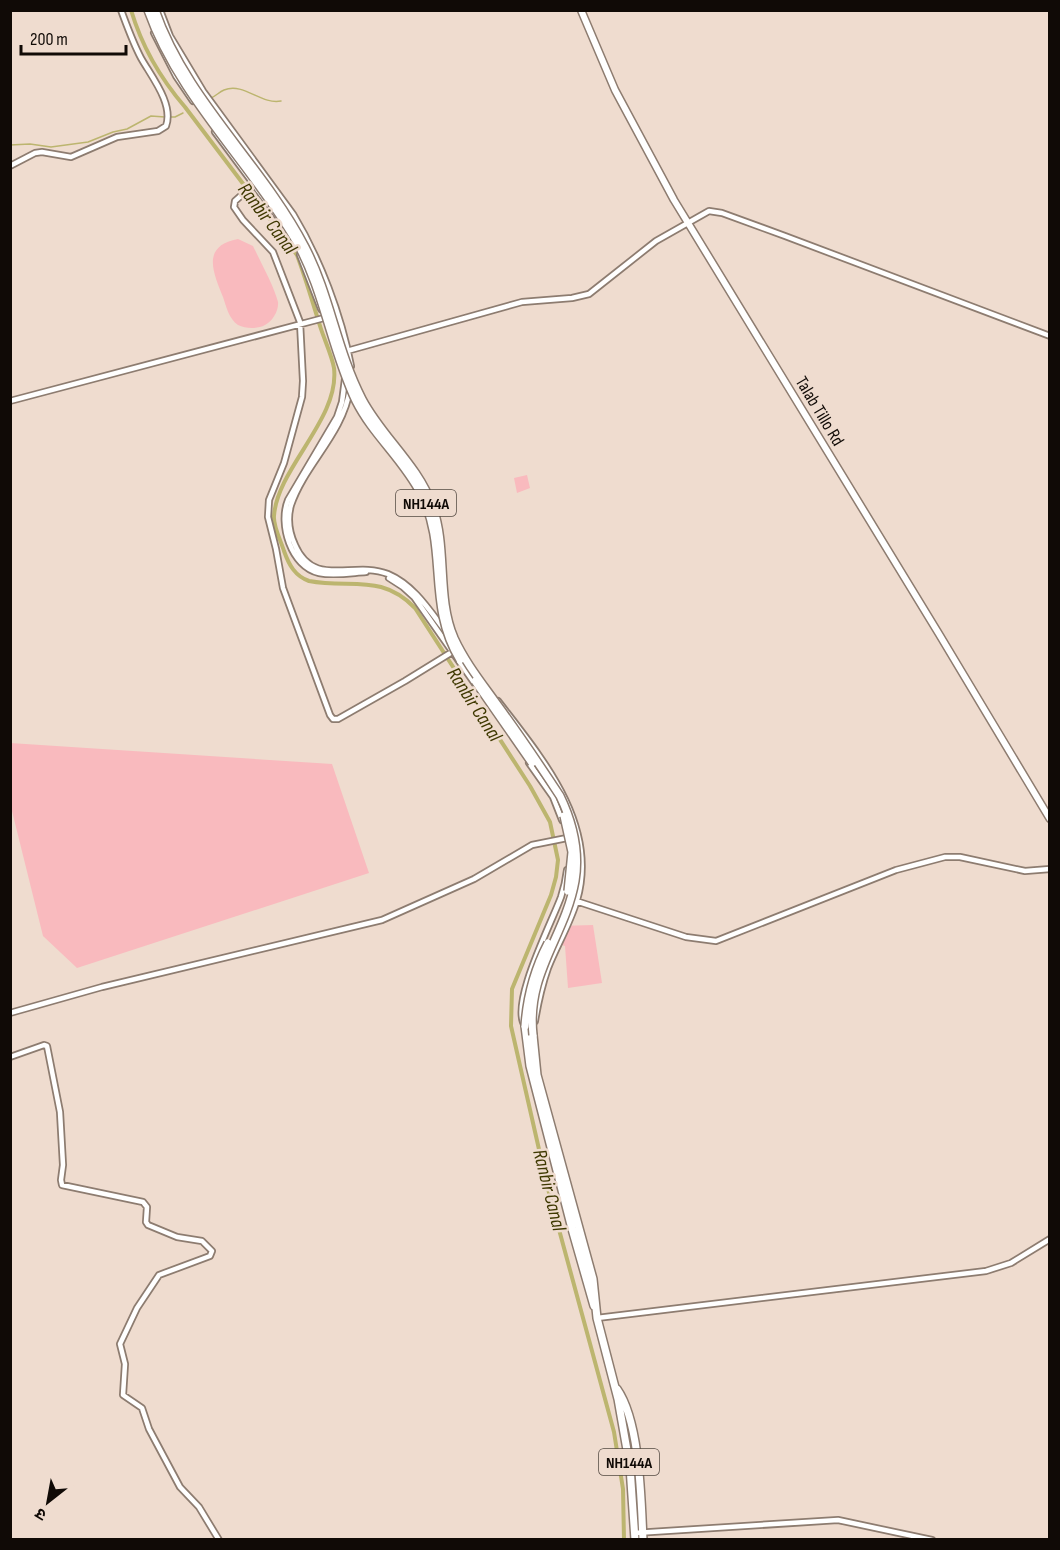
<svg xmlns="http://www.w3.org/2000/svg" width="1060" height="1550" viewBox="0 0 1060 1550" font-family="'Sofia Sans Condensed','Noto Sans Devanagari',sans-serif">
	<rect width="100%" height="100%" fill="#efdccf"/>
	<path fill="#f9babe" d="M238,239L253,246C260,261 274,286 278,302C279,310 273,321 265,325C258,329 246,329 238,325C229,319 226,306 223,297C213,272 201,246 238,239Z
		M527,475L530,488L517,493L514,478Z
		M10,743L332,764L369,873L77,968L43,936L11,807Z
		M593,925L602,983L568,988L565,946L556,943L559,926Z"/>
	<g fill="none" stroke-linecap="round" stroke-linejoin="round">
		<path stroke="#bcb56f" stroke-width="1.5" d="M211,98C216,96 219,92 224,90C244,82 261,105 281,101
			M170,117H175L183,113
			M10,145L30,144L51,147L88,142L113,132L127,129L151,116L165,117"/>
		<path stroke="#bcb56f" stroke-width="4" d="M131,10C142,47 160,78 185,107L297,255C306,279 313,304 321,329C325,341 332,356 334,368C340,419 277,468 274,516C273,526 281,541 284,551C289,565 295,576 309,581C351,589 381,573 415,608L530,786L550,822L558,860L556,877L551,895L512,989L511,1026L548,1189L614,1432L623,1489L624,1540"/>
		<defs>
			<path id="minor" d="M160,10L170,36L203,91L293,214C320,259 341,314 351,366
				M154,33L176,76L193,101
				M215,132L278,217
				M10,166L35,153L42,152L71,157L117,137L158,131L166,126C174,104 151,76 141,58C133,43 127,26 121,10
				M253,185L235,201L234,207L243,220L273,252L300,322L303,381L302,397L284,463L269,500L268,517L276,549L283,588L330,715L333,719H338L405,681L452,652
				M300,255L321,309
				M347,351L522,302L572,298L589,294L656,241L709,211L722,213L785,236L1050,336
				M345,379L342,402L337,417L288,500C278,524 291,567 319,573C334,576 351,573 366,572
				M350,389C343,434 305,464 291,505C287,519 289,532 295,545C314,589 353,560 388,574C414,585 430,611 446,632
				M10,401L324,318
				M389,578L403,587L414,597L475,684
				M498,701C541,757 599,824 577,900C570,924 557,945 548,968C542,985 538,1003 535,1021
				M529,763L553,797L562,820
				M576,901L686,937L716,941L896,870L945,857H960L1025,871L1050,869
				M10,1013L102,987L382,920L474,879L532,845L567,838
				M525,1026C509,1005 552,922 561,897C564,888 566,879 567,870
				M10,1057L44,1045L47,1046L60,1112L63,1165L61,1180L62,1185L143,1202L147,1207L146,1222L148,1225L177,1237L202,1241L212,1251L210,1256L159,1275L137,1308L120,1344L125,1364L123,1395L142,1408L149,1429L180,1487L199,1507L219,1540
				M597,1318L986,1271L1011,1263L1050,1239
				M635,1533L838,1520L932,1540"/>
			<path id="major" d="M581,10L615,90L674,200L939,634L1050,819"/>
			<path id="highway" d="M525,1026L530,1066L572,1229L594,1306
				M533,1035L537,1075L593,1279L597,1318L618,1399L630,1467L635,1540
				M617,1389C640,1422 641,1499 643,1540"/>
		</defs>
		<use href="#minor" stroke="#8d7c70" stroke-width="8"/>
		<use href="#major" stroke="#8d7c70" stroke-width="9"/>
		<use href="#highway" stroke="#8d7c70" stroke-width="10"/>
		<use href="#minor" stroke="#fff" stroke-width="4.5"/>
		<use href="#major" stroke="#fff" stroke-width="6"/>
		<use href="#highway" stroke="#fff" stroke-width="7"/>
		<defs>
			<path id="highway-bridge" d="M148,10C179,97 249,161 295,239C324,289 331,349 356,401C373,435 404,460 421,494C449,549 426,604 460,660
				M155,10C186,100 262,164 305,247C330,295 337,351 362,399C382,437 418,465 432,505C448,548 436,596 454,638C465,662 481,682 496,703C518,733 539,764 560,796C573,823 580,851 575,881C565,937 526,973 533,1035
				M475,681L532,763
				M564,816L572,852L568,891
				M525,1026C527,996 534,970 548,943"/>
		</defs>
		<use href="#highway-bridge" stroke="#8d7c70" stroke-width="10" stroke-linecap="butt"/>
		<use href="#highway-bridge" stroke="#fff" stroke-width="7"/>
	</g>
	<g text-anchor="middle" stroke-width="5" stroke-linejoin="round" paint-order="stroke">
		<g fill="#efdccf" stroke="#534942" stroke-width="1.5">
			<rect x="396" y="490" width="60" height="26" rx="4.5"/>
			<rect x="599" y="1449" width="60" height="26" rx="4.5"/>
		</g>
		<g font-size="16" font-weight="bold" fill="#100a06">
			<text x="426" y="509">NH144A</text>
			<text x="629" y="1468">NH144A</text>
		</g>
		<g font-size="18" fill="#100a06" stroke="#efdccf">
			<text transform="translate(820 411) rotate(59)" y="6">Talab Tillo Rd</text>
		</g>
		<g font-size="20" font-style="italic" fill="#3e3800" stroke="#efdccf">
			<text transform="translate(268 218) rotate(53)" y="7">Ranbir Canal</text>
			<text transform="translate(475 704) rotate(57)" y="7">Ranbir Canal</text>
			<text transform="translate(550 1190) rotate(76)" y="7">Ranbir Canal</text>
		</g>
	</g>
	<rect width="1060" height="1550" fill="none" stroke="#100a06" stroke-width="24"/>
	<g transform="translate(48 1502) rotate(211)" stroke="#efdccf" stroke-width="4.5" paint-order="stroke">
	<path d="M0-4.5L10 22L0 15L-10 22Z" fill="#100a06"/>
	<text y="-9" font-size="16" font-weight="bold" text-anchor="middle" fill="#100a06">उ</text>
	</g>
	<path d="M21 45v9h105v-9" fill="none" stroke="#100a06" stroke-width="3"/>
	<text x="30" y="45" font-size="18" fill="#100a06" stroke="#efdccf" stroke-width="4.5" paint-order="stroke">200 m</text>
</svg>
